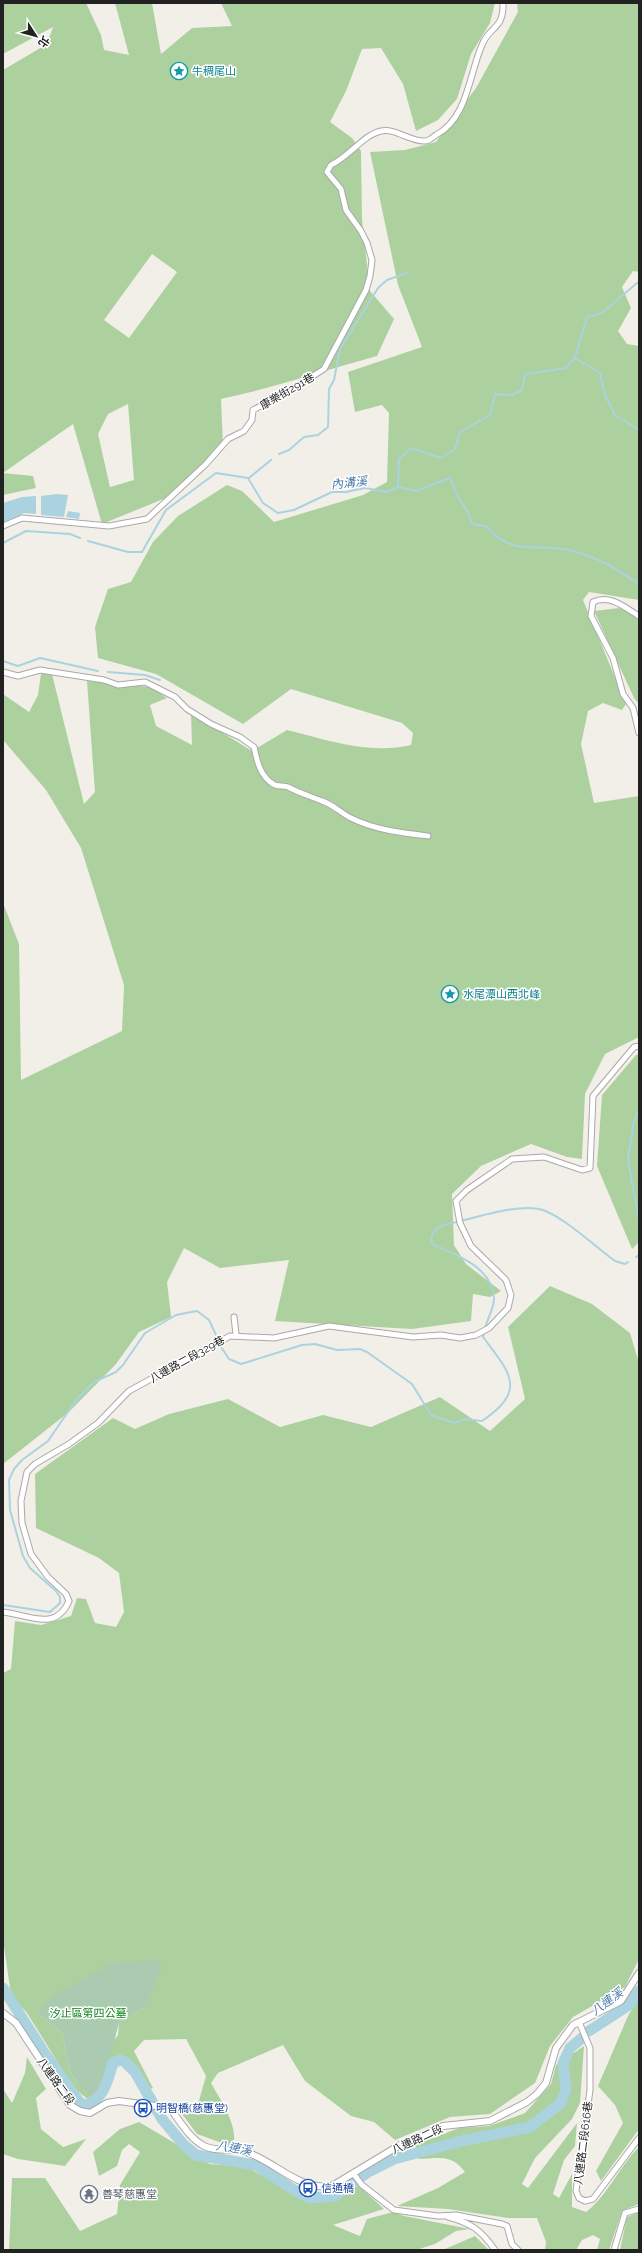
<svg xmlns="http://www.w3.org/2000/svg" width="642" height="2253" viewBox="0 0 642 2253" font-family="Raleway,'Noto Sans TC',sans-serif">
	<rect width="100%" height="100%" fill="#f2efe9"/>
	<path fill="#add19e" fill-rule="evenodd" d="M3,3H86L101,35L104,50L129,55L115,3H152L161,54L192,28L232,26L221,3H495L490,23L471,54L457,99L438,120L416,131L403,84L381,48L362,49L346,91L330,122L352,138L361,151L362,219L370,291L394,319L377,356C325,370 274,388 221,399L223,446L178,493L102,524L73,424L3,473L33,476L36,488L3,495V70L47,44L53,27L3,54ZM152,254L177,272L129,338L104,320ZM128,404L134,480L110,487L98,434L108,414Z
		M517,3H639V272L633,271L622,287L631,308L618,331L627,344L639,346V600L589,592L583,600L626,704L622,710L603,703L588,711L581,744L594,803L639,796V1037L605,1054L585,1094L582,1159L567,1157L531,1144L481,1166L452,1194L454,1245L466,1264L501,1291L490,1297L473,1294L471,1321L412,1329L275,1321L289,1260L220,1268L184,1248L167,1282L171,1317L139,1332L116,1364L69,1412L3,1464V903L19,944L21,1080L122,1031L124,985L81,848L46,790L3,740V694L29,712L38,695L41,674H52L84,804L95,792L87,681L151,687L167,698L150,705L156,726L192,745L191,713L252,751L287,730C328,740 369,755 411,745L413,733L402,723L291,689L243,724L156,674L98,658L95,627L108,589L131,582L153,542L178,516L227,485L242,491L274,522L363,495L387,482L389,413L382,405L355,412L348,372L422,347L398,285L370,152L405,150L436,142L476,88L518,12Z
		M619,608L639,617V704L634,698L594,611Z
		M639,1054V1242L632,1249L597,1166L602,1095L636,1055Z
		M550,1286L592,1304L630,1333L639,1363V1959L625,1987L573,2017L550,2046L535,2083L490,2114L450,2117L395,2140L374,2122L351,2116L305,2081L283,2045L218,2073L211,2083C221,2101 239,2126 233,2147L197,2134L182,2114L198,2104L206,2076L186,2039L144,2040L134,2051L153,2088L150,2089L128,2059L120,2056C108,2071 110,2088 96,2099L86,2098L73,2087L27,2013L11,1995L3,1939V1673L11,1669L15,1621L41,1625L71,1616L77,1598L86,1599L95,1623L116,1627L124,1612L119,1573L99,1558L36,1528L35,1474L113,1418L135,1429L169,1414L228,1399L280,1427L323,1415L371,1427L440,1397L490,1431L525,1399L508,1327ZM145,2007L119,2023L118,2035L79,2085L70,2072L62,2033L36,2012Z
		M639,1997V2129L601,2181L596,2171L623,2123L615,2105L598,2086L628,2016Z
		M584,2046L580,2103L572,2119L535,2158L522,2184L528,2188L577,2123L575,2146L564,2160L553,2194L559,2198L572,2174V2207L586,2212C608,2195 619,2167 639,2147V2204L622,2211L609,2250H597L600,2239L593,2235L582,2240L576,2250H545L546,2242L537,2218H508L448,2209L397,2206L438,2188L465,2172C452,2154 440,2158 419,2159L415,2145L459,2128L489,2126L525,2113L551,2084L556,2065Z
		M27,2057L46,2089L36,2098L41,2129L63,2147L86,2139L65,2166L18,2159L3,2154V2089L12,2103L25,2073Z
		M139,2122L210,2164L247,2167L299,2196L335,2201L358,2185L384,2209L333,2225L360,2236L367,2219L393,2212L404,2216L470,2229L456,2231L435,2244L416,2250H9L12,2178H45L80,2231L117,2214L120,2185L140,2152L129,2144L122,2150L117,2166L99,2176L93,2152L120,2129Z
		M639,2212V2250H620L627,2217Z
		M475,2236L489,2250H445V2249Z"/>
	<path fill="#aacbaf" d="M157,1960L162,1967L145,2007L119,2023L100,2094L93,2097L79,2085L70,2072L62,2033L36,2012L55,1995L112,1963Z"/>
	<path fill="#aad3df" d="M57,494L68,495L64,517L41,515V496Z
		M36,496V514L24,513L4,522L3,503L22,497Z
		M68,511L80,513L79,519L66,517Z"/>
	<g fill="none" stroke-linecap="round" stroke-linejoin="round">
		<path stroke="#aad3df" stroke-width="2" d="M575,358L600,373L605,395L615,415L639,430
			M279,454L289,450L304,437L318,435L328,427L329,389L334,380L340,349L378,288L387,280L407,273
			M249,478L271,460
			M399,487L416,491L450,478L459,499L469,514L472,524L486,526C514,559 538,541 573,551C599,558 617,569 639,584
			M88,541L128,552H142L166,510L216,473L248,478L263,503L278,513L294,510L332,492H346L365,488L387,492L398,487L399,459L411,448L441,458L455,449L460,432L490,415L495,394L512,395L522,390L525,374L566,368L575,358L587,317L602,313L637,283H639
			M3,543L26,531L70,534L80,538
			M3,661L18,666L40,658L98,671
			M108,672L145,675L160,680
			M639,1111L634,1121L628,1159L639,1222
			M636,1257L639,1255
			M485,1328C487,1320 494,1308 494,1299C494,1268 455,1254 432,1244C430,1233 434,1230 444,1225C470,1220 518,1202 543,1210C565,1218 596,1247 615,1261L625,1264L628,1262
			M221,1347L229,1359L241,1364L302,1345L315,1344L337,1350L360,1349L367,1352L412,1384L431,1415L454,1423L465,1419L482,1421C528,1390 510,1373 483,1337L484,1333
			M3,1605L50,1612L60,1603V1597L56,1591L30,1568L23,1556L10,1510L9,1480L14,1469L22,1460L48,1441L76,1400L94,1382L116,1372L123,1365L145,1333L176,1315L197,1311L209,1320L217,1337"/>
		<path stroke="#aad3df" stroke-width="11" d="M3,1988L45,2054L80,2103L86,2105C105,2097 107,2082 113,2063L120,2060L125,2062L135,2072L162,2119L183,2144L196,2155L256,2165L294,2190L310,2198L335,2196L368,2172L394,2159L462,2141L530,2127L561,2103L566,2089L563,2063L570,2048L582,2038
			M589,2031L629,2005L639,1991"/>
		<defs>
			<path id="minor" d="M3,526L22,518L109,526L147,519L206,464L228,439L244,431L252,420L253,410L286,393L324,369L366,290L370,276L372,260L367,243L361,231L346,210L341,189L327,172L331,165C349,157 363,135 381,131C396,128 410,142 425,141C429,141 433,137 436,135C468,118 469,74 482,45C489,26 504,30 503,3
				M639,616C624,607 610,594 593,602L591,616L613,658L623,694L633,708L639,733
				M3,672L18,676L40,670L104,680L118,685L145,682L175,697L187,709L211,724L240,737L254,747C257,761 260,776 273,784C277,787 284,785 288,787C299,793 310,796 322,801C332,804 341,813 351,818C375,830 402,833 428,836
				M234,1317L236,1334
				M3,1612C29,1615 56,1632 69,1601L66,1594L48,1577L31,1554L22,1523L21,1501L27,1472L35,1464L69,1444L98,1423L129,1391L230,1336L274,1338L329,1326L413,1337L441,1335L460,1338L476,1335L489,1328L508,1308L511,1295L506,1280L471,1246L460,1223L456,1201L467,1190L512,1159L544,1157L582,1170L590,1168L593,1096L634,1047L639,1046
				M579,2022L590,2048V2090L576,2191L579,2198L585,2201L593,2199L639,2138
				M353,2173L362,2185L394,2210L438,2216L456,2215L502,2224L507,2226L512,2244L518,2250
				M448,2217C471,2223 481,2230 495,2250
				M614,2250L625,2213L639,2209"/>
			<path id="tertiary" d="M3,2013L16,2023L70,2105L80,2111L90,2113L107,2103L119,2101L170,2108C180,2121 189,2138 204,2146C218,2153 232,2147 246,2152C276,2162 299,2191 332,2186L400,2145L443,2126L490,2121L527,2102L537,2094L546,2083L556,2048L573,2025L621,2001L639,1973"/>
		</defs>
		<use href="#minor" stroke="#a9a9a9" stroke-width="7"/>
		<use href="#tertiary" stroke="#a9a9a9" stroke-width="8"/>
		<use href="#minor" stroke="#fff" stroke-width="5"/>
		<use href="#tertiary" stroke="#fff" stroke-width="6"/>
	</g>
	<defs>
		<symbol id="sight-ring" viewBox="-11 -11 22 22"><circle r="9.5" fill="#fff" stroke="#0f9aa8" stroke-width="1.5"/><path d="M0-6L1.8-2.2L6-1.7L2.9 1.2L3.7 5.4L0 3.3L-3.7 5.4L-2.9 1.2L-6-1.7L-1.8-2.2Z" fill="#0f9aa8"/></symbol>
		<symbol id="bus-ring" viewBox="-11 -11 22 22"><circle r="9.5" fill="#fff" stroke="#1a4fb4" stroke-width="1.5"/><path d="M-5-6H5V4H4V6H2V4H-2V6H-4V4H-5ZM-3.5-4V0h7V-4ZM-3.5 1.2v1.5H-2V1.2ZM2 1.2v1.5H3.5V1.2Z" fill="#1a4fb4"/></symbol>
		<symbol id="temple-ring" viewBox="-11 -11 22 22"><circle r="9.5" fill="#fff" stroke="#6b7280" stroke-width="1.5"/><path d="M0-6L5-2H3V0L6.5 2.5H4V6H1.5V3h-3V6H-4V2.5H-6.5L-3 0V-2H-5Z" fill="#6b7280"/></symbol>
	</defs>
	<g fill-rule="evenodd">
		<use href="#sight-ring" x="169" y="61" width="20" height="20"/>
		<use href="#sight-ring" x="440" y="984" width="20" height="20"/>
		<use href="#bus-ring" x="133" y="2098" width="20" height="20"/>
		<use href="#bus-ring" x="298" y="2178" width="20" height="20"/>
		<use href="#temple-ring" x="79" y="2184" width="20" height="20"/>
	</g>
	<g text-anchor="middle" stroke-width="3" stroke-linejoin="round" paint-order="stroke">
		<g font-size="11" fill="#0d838f" stroke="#fff" text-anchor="start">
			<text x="192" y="75">牛稠尾山</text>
			<text x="463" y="998">水尾潭山西北峰</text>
		</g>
		<g font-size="11" fill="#222" stroke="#fff">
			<text transform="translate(287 391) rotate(-30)" y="4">康樂街291巷</text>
			<text transform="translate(187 1359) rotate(-29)" y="4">八連路二段329巷</text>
			<text transform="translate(56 2081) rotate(54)" y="4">八連路二段</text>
			<text transform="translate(417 2139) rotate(-25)" y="4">八連路二段</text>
			<text transform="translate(583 2143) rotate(-83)" y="4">八連路二段616巷</text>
		</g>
		<g font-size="11" fill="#0c8416" stroke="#fff">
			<text x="88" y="2017">汐止區第四公墓</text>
		</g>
		<g font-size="11" fill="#164399" stroke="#fff" text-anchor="start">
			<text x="156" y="2112">明智橋(慈惠堂)</text>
			<text x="321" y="2192">信通橋</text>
		</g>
		<g font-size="11" fill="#5b616d" stroke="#fff" text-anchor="start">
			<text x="102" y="2198">善琴慈惠堂</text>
		</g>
		<g font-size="12" font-style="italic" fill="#4a7aab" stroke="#fff">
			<text transform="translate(349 483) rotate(-6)" y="4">內溝溪</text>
			<text transform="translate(607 2002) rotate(-37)" y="4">八連溪</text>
			<text transform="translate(234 2148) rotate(9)" y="4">八連溪</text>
		</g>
	</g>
	<rect width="642" height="2253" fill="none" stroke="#222222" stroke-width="8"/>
	<g transform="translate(36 36) rotate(126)" stroke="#ffffff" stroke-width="3" paint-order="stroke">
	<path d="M0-3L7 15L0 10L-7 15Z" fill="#222222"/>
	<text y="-6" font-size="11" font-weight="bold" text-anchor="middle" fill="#222222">北</text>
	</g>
</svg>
